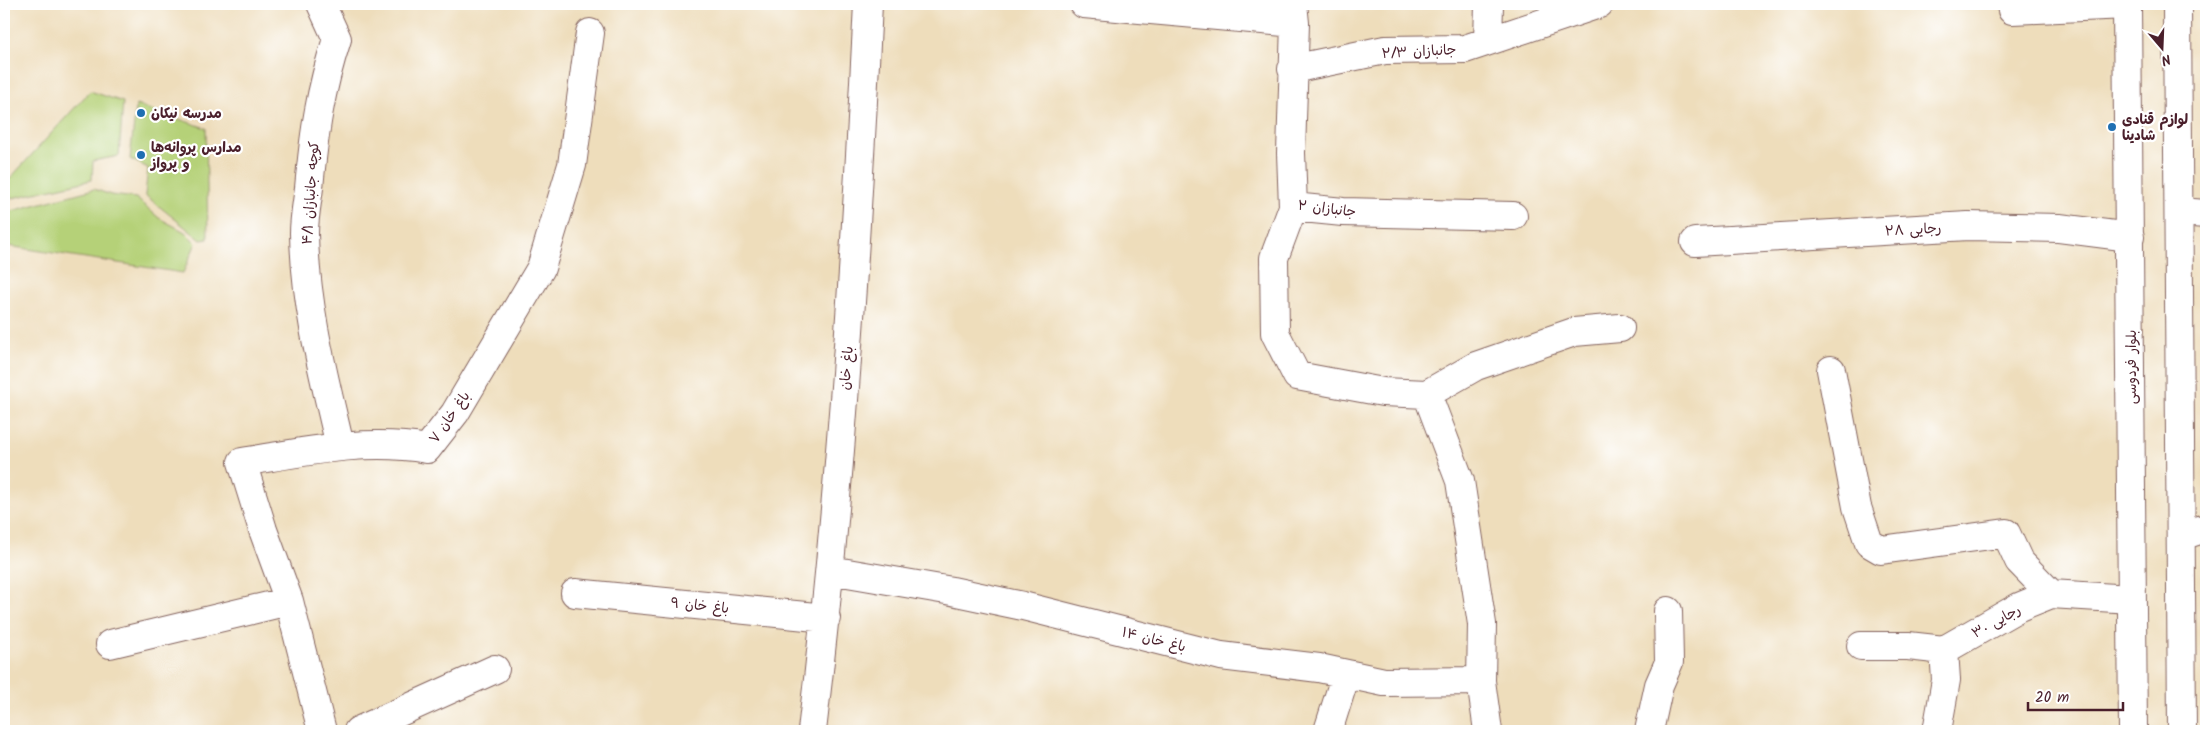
<svg xmlns="http://www.w3.org/2000/svg" width="2210" height="735" viewBox="0 0 2210 735" font-family="Kalam,'Playpen Sans Arabic',sans-serif">
	<rect width="100%" height="100%" fill="#fff"/>
	<filter id="ink" filterUnits="userSpaceOnUse"><feTurbulence type="fractalNoise" baseFrequency=".02" numOctaves="2"/><feDisplacementMap in="SourceGraphic" scale="10" xChannelSelector="R" yChannelSelector="G"/><feConvolveMatrix kernelMatrix="1 2 1 2 8 2 1 2 1" color-interpolation-filters="sRGB"/></filter>
	<filter id="wash" filterUnits="userSpaceOnUse"><feTurbulence type="fractalNoise" baseFrequency=".0096" numOctaves="4" result="noise"/><feDisplacementMap in="SourceGraphic" scale="20" xChannelSelector="R" yChannelSelector="G"/><feGaussianBlur stdDeviation="1.12" result="paint"/><feColorMatrix in="noise" values="0 0 0 0 0 0 0 0 0 0 0 0 0 0 0 0 0 1.4 0 .05"/><feComposite in="paint" operator="in"/></filter>
	<g filter="url(#wash)">
		<rect width="100%" height="100%" fill="#edb"/>
		<path fill="#b5d178" stroke="#807852" d="M90,91L123,102L119,156L93,161L92,180L4,200V185Z
			M136,105L206,128L208,239L201,240L145,195L148,168L130,159Z
			M94,189L111,195L136,198L159,218L185,232L196,243L183,273L8,246L4,241V213Z"/>
	</g>
	<g filter="url(#ink)">
		<g fill="none" stroke-linecap="round" stroke-linejoin="round">
			<defs>
				<path id="street" d="M321,4L337,39C320,91 314,134 309,188C307,203 304,218 304,233C305,305 324,377 340,446
					M1084,4L1295,23
					M1293,4L1295,23L1291,153L1293,207L1343,212L1513,216
					M2012,10L2127,5
					M1488,41L1489,4
					M1292,69L1385,50L1465,49L1599,4
					M1293,207L1274,258L1275,333L1297,376L1383,392L1427,394L1460,481L1482,624L1481,681L1488,731
					M2179,212L2206,214
					M1695,242L1968,226L2059,228L2130,237
					M1831,370L1857,507L1869,543L1881,550L2006,533L2019,561L2051,594
					M1427,394L1476,366L1574,332L1620,328
					M2181,536L2206,528
					M830,570L952,591L1023,606L1221,656L1319,668L1384,682L1481,681
					M575,593L826,618
					M110,644L289,601
					M1861,646H1908L1944,650L2019,607L2051,594L2131,599
					M322,731L289,601L263,530L242,462C303,452 365,438 427,449L455,413L541,268L572,165L590,33
					M358,731L495,669
					M812,731C841,490 856,247 868,4
					M1328,731L1346,674
					M1649,731L1659,685L1669,662L1668,611
					M1937,731L1946,680L1944,650"/>
				<path id="secondary" d="M2127,4L2133,731
					M2177,4L2182,731"/>
			</defs>
			<use href="#street" stroke="#83625d" stroke-width="30"/>
			<use href="#secondary" stroke="#83625d" stroke-width="30"/>
			<use href="#street" stroke="#fff" stroke-width="28"/>
			<use href="#secondary" stroke="#fff" stroke-width="28"/>
		</g>
	</g>
	<g fill="#1f6fb2" stroke="#fff" stroke-width="2">
		<circle cx="141" cy="113" r="5"/>
		<circle cx="2112" cy="127" r="5"/>
		<circle cx="141" cy="155" r="5"/>
	</g>
	<g text-anchor="middle" stroke-width="4.5" stroke-linejoin="round" paint-order="stroke">
		<g font-size="14" fill="#4a1f2b" stroke="#fff">
			<text transform="translate(1419 51) rotate(-3)" y="5">جانبازان ۲/۳</text>
			<text transform="translate(310 193) rotate(-86)" y="5">کوچه جانبازان ۴/۱</text>
			<text transform="translate(1327 208) rotate(7)" y="5">جانبازان ۲</text>
			<text transform="translate(1913 229) rotate(-3)" y="5">رجایی ۲۸</text>
			<text transform="translate(2131 367) rotate(-90)" y="5">بلوار فردوسی</text>
			<text transform="translate(846 368) rotate(-85)" y="5">باغ خان</text>
			<text transform="translate(449 417) rotate(-55)" y="5">باغ خان ۷</text>
			<text transform="translate(700 605) rotate(6)" y="5">باغ خان ۹</text>
			<text transform="translate(1996 621) rotate(-29)" y="5">رجایی ۳۰</text>
			<text transform="translate(1154 639) rotate(14)" y="5">باغ خان ۱۴</text>
		</g>
		<g font-size="14" font-weight="bold" fill="#4a1f2b" stroke="#fff" text-anchor="start">
			<text x="151" y="118">مدرسه نیکان</text>
			<text x="2122" y="124">لوازم قنادی<tspan x="2122" dy="16">شادینا</tspan></text>
			<text x="151" y="152">مدارس پروانه‌ها<tspan x="151" dy="16">و پرواز</tspan></text>
		</g>
	</g>
	<rect width="2210" height="735" fill="none" stroke="#fff" stroke-width="20"/>
	<g transform="translate(2162 48) rotate(161)" stroke="#ffffff" stroke-width="4" paint-order="stroke">
	<path d="M0-4L9 19L0 12L-9 19Z" fill="#4a1f2b"/>
	<text y="-8" font-size="14" font-weight="bold" text-anchor="middle" fill="#4a1f2b">N</text>
	</g>
	<path d="M2028 702v8h95v-8" fill="none" stroke="#4a1f2b" stroke-width="2.5"/>
	<text x="2035" y="702" font-size="15" fill="#4a1f2b" stroke="#ffffff" stroke-width="4" paint-order="stroke">20 m</text>
</svg>
